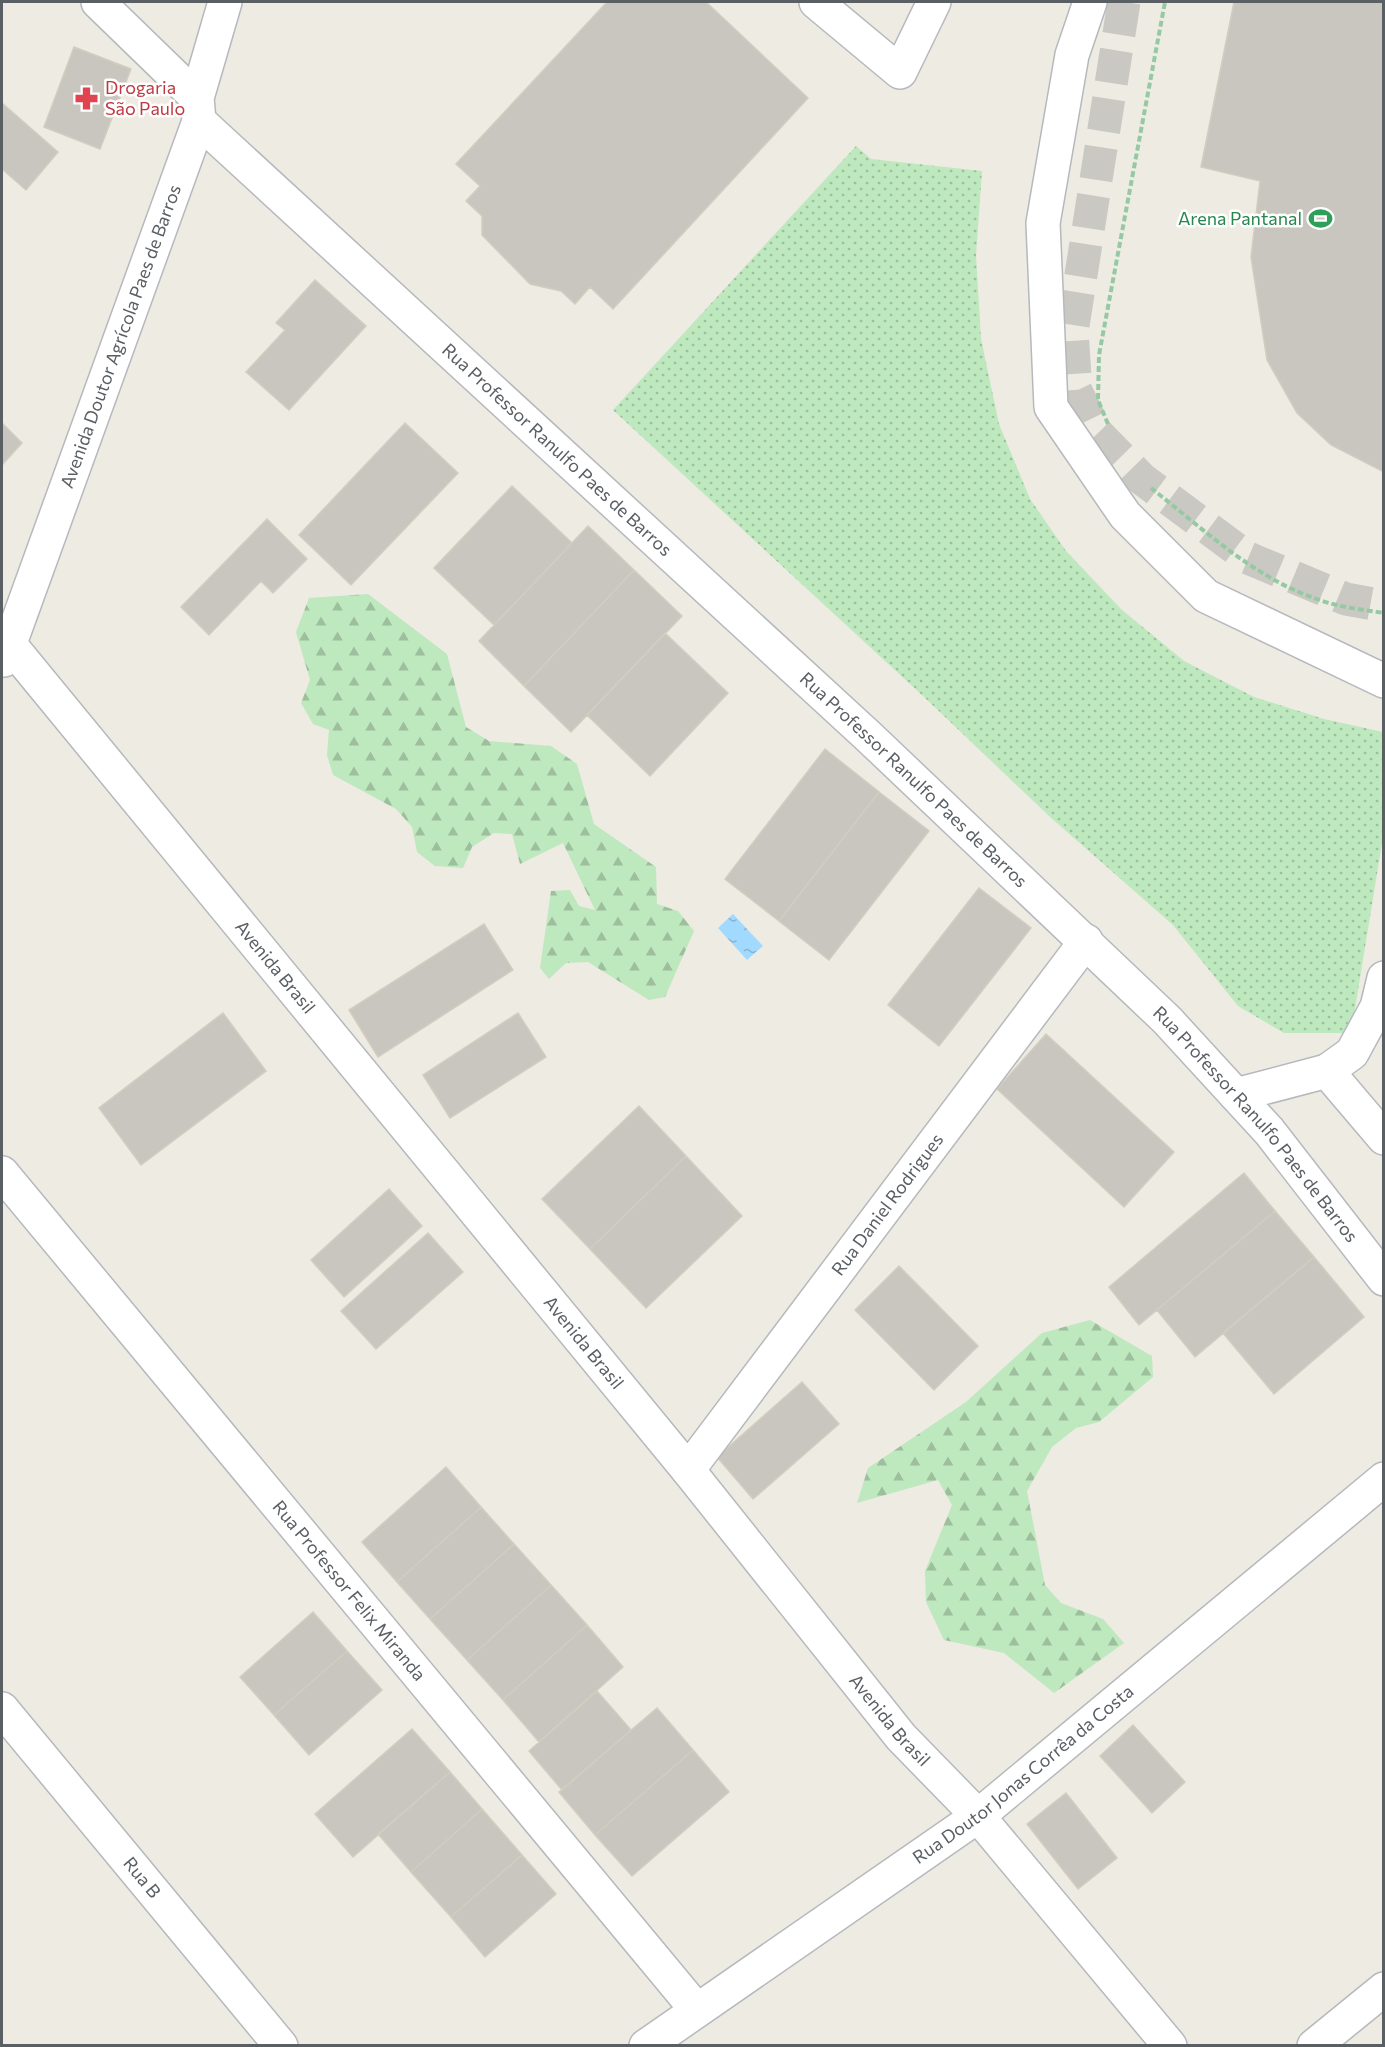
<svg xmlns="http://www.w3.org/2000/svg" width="1385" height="2047" viewBox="0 0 1385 2047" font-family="Commissioner,sans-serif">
	<defs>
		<pattern id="grass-dots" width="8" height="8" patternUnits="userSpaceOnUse" patternTransform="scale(1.5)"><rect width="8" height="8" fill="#bee8bd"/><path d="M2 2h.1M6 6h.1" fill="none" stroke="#9dbf9d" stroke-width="1.8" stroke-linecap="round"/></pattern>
		<pattern id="forest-firs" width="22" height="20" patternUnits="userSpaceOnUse" patternTransform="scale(1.5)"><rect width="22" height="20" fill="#bee8bd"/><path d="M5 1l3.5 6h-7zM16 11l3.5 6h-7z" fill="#9dbf9d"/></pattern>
		<pattern id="water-ripples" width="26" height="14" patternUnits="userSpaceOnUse" patternTransform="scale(1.5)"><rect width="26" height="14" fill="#a1d9ff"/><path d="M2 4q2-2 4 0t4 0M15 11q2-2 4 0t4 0" fill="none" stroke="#86b3d2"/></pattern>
	</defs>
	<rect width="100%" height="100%" fill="#eeebe2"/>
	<path fill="url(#grass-dots)" d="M856,146L871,159L982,171L976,255L981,339L999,424L1030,499L1066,551L1122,610L1184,661L1254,697L1324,719L1383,732V837L1351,1033H1284L1238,1006L1173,925L1049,816L922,695L613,410Z"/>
	<path fill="url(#forest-firs)" d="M368,594L447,654L466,727L489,741L551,746L577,764L594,824L656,867L657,904L678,911L694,931L665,997L649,1000L588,962L566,963L549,979L540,968L551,891L570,890L579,906L595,910L563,843L520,864L512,834L494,833L472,847L463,868L435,866L417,852L412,827L396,809L333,775L327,755L329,730L313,724L301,703L310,680L296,632L309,598Z
		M1090,1320L1152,1356L1153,1377L1099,1422L1076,1428L1052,1447L1027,1491L1045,1585L1061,1603L1103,1619L1124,1643L1054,1693L1004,1653L944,1640L926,1602L925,1571L952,1505L938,1480L857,1503L868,1468L966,1402L1042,1333Z"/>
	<path fill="url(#water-ripples)" d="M733,914L763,946L747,960L718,928Z"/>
	<path fill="#c9c6bf" stroke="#d3cdc0" stroke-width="1.5" d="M607,2H706L808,98L613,309L590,287L575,304L561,291L530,284L482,235V216L466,201L480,186L456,164Z
		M1234,2H1384V472L1331,445L1297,413L1267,360L1251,257L1260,181L1201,167Z
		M74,47L131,69L100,149L44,127Z
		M2,103L58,152L26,190L2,169Z
		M315,280L366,326L289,410L246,372L285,330L276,323Z
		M2,423L22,443L2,465Z
		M405,423L458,473L351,585L299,535Z
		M512,486L572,543L494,625L434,568Z
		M267,519L307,559L273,593L261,581L209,635L181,607Z
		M588,526L634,570L524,686L479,641Z
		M634,570L682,616L571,732L524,686Z
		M665,633L728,693L650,776L587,715Z
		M825,749L879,792L779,921L725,879Z
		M879,792L929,831L829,960L779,921Z
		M979,888L1031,928L939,1046L888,1005Z
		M484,924L513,970L378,1057L349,1010Z
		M223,1013L266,1071L141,1165L99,1108Z
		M518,1013L546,1057L450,1118L423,1075Z
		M1046,1034L1174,1152L1124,1207L997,1089Z
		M639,1106L686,1156L590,1249L542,1199Z
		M686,1156L742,1216L646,1308L590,1249Z
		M1244,1173L1275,1211L1139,1325L1109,1287Z
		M389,1189L422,1226L344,1297L311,1260Z
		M1275,1211L1314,1257L1195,1357L1157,1310Z
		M428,1233L463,1272L376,1349L341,1311Z
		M1314,1257L1364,1317L1274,1394L1223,1333Z
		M899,1266L978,1346L934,1390L855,1310Z
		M802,1382L839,1424L753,1499L717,1457Z
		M446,1467L481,1507L397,1582L362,1542Z
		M481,1507L514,1544L430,1619L397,1582Z
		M514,1544L551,1585L467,1660L430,1619Z
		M551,1585L587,1625L503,1700L467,1660Z
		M313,1612L347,1651L274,1715L240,1677Z
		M587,1625L623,1667L539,1742L503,1700Z
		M347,1651L382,1690L309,1755L274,1715Z
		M597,1691L631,1730L562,1790L529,1751Z
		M657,1708L693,1750L595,1835L559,1792Z
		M1133,1725L1185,1782L1152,1813L1100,1756Z
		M412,1729L450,1772L353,1857L315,1814Z
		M693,1750L729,1792L632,1876L595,1835Z
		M450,1772L482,1809L411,1872L378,1834Z
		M1066,1793L1117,1858L1078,1889L1027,1824Z
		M482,1809L522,1855L451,1917L411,1872Z
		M522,1855L556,1894L485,1957L451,1917Z"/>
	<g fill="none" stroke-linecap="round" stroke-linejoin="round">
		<path stroke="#c9c8c2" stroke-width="33" stroke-dasharray="33 16" stroke-linecap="butt" d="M1124,2L1072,332L1076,391L1096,432L1142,479L1248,558L1346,599L1384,606"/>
		<defs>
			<g id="minor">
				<path d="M98,2L197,98"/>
				<path d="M816,2L900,72L934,2"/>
				<path d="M1090,2L1072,55L1043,223L1051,407L1125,515L1206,596L1384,681"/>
				<path id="s1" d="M199,121L868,736L1167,1020L1269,1131L1384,1279"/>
				<path id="s2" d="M2,635L688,1470L901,1737L978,1816L1170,2046"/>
				<path id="s3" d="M4,660L199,121L197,98L225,2"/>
				<path d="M1327,1071L1352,1053L1377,1007L1384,978"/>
				<path d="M1236,1095L1327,1071L1384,1138"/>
				<path id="s4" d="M2,1173L696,2009"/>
				<path id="s5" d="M688,1470L1086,941"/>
				<path id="s6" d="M2,1709L281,2046"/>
				<path id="s7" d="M646,2046L978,1816L1384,1479"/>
				<path d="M1314,2046L1384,1989"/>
			</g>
		</defs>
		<use href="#minor" stroke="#b5b9bd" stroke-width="36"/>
		<path stroke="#95c9a3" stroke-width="4" stroke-dasharray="6 3" stroke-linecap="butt" d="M1108,424L1098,400L1099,355L1165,2
			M1151,488C1206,531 1259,583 1329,603C1346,608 1365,610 1384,613"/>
		<use href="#minor" stroke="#fff" stroke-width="33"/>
	</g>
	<defs>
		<symbol id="pharmacy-bare" viewBox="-9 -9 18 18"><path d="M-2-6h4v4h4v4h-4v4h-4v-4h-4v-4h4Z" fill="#e0444e" stroke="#fff" stroke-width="2.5" paint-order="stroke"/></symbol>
		<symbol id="stadium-bare" viewBox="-9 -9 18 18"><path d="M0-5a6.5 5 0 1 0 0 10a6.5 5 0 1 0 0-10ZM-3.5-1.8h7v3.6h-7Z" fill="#2e9e5b" stroke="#fff" stroke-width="2.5" paint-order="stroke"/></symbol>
	</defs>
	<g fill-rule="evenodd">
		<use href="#pharmacy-bare" x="70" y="82" width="33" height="33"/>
		<use href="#stadium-bare" x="1304" y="202" width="33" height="33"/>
	</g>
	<g text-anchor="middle" stroke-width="5" stroke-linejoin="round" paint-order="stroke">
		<g font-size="18" fill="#be3a42" stroke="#fff" text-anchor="start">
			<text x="105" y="94">Drogaria<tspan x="105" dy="21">São Paulo</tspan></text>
		</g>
		<g font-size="18" fill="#27864d" stroke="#fff" text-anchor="end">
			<text x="1302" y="225">Arena Pantanal</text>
		</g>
		<g font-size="18" fill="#5a5f64" stroke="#fff">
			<text dy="6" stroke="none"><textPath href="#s3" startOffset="344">Avenida Doutor Agrícola Paes de Barros</textPath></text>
			<text dy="6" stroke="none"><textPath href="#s1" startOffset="486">Rua Professor Ranulfo Paes de Barros</textPath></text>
			<text dy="6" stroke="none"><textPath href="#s1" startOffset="972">Rua Professor Ranulfo Paes de Barros</textPath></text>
			<text dy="6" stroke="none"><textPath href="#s2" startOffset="430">Avenida Brasil</textPath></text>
			<text dy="6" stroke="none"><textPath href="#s1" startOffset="1458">Rua Professor Ranulfo Paes de Barros</textPath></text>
			<text dy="6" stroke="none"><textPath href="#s5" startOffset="332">Rua Daniel Rodrigues</textPath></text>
			<text dy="6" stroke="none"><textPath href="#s2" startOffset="916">Avenida Brasil</textPath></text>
			<text dy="6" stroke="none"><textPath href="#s4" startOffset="543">Rua Professor Felix Miranda</textPath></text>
			<text dy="6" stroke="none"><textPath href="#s2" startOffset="1402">Avenida Brasil</textPath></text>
			<text dy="6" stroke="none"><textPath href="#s7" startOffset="465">Rua Doutor Jonas Corrêa da Costa</textPath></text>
			<text dy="6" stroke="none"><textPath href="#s6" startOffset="219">Rua B</textPath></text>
		</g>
	</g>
	<rect width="1385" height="2047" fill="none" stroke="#5a5f64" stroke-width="6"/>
</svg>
